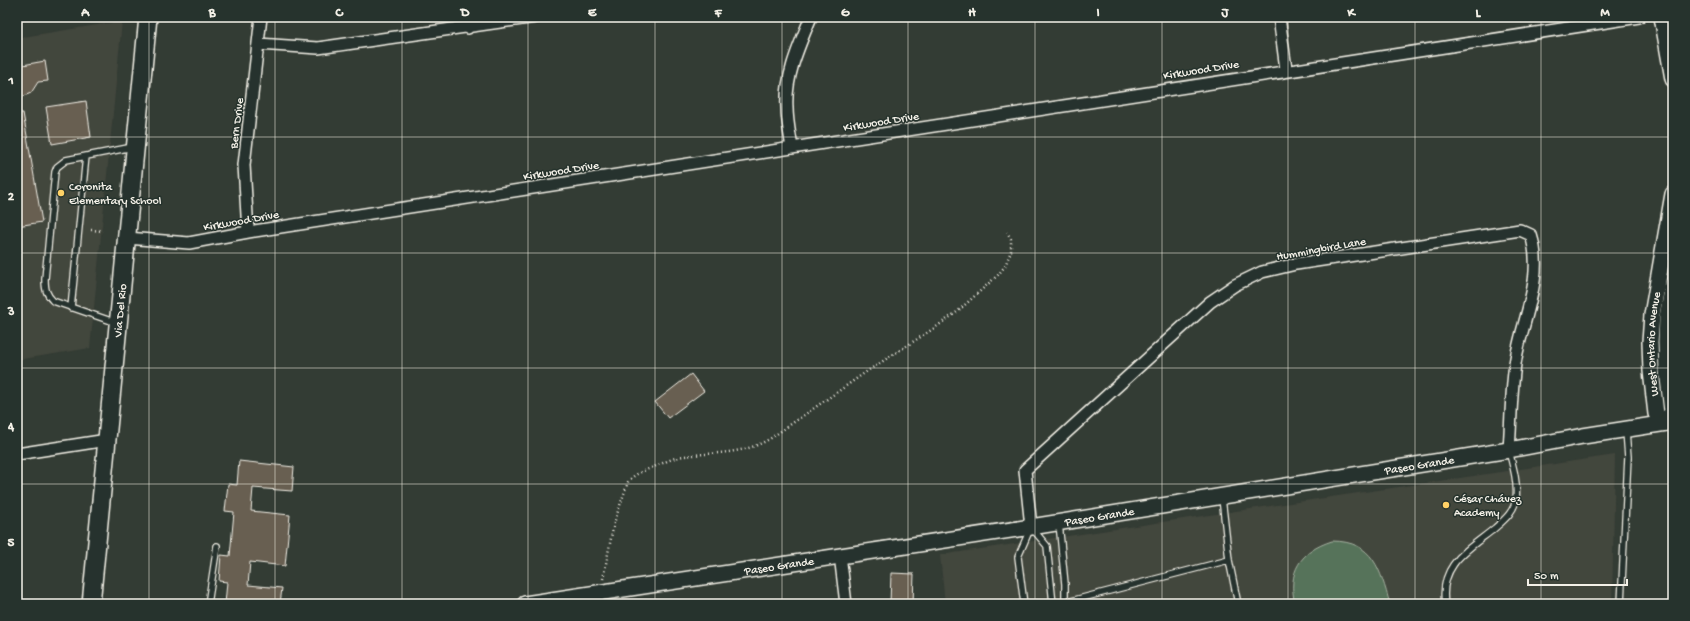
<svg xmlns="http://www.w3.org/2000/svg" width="1690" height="621" viewBox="0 0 1690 621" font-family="'Gochi Hand',sans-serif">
	<rect width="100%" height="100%" fill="#333c34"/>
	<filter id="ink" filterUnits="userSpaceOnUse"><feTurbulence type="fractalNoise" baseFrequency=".025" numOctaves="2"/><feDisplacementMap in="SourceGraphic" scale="8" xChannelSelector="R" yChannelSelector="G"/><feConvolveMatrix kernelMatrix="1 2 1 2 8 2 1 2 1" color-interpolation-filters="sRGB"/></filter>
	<g filter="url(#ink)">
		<path fill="#43463d" d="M122,21L90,348L17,360V38Z
			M1615,455L1612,604H945L940,555Z"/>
		<path fill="#56735a" stroke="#a5b2a1" d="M1332,541C1374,541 1380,570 1390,604H1295C1287,572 1300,551 1332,541Z"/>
		<path fill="#675e51" stroke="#f4f1e8" d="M45,61L48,81L38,82L31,93L17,99V66Z
			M86,101L91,137L52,144L46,107Z
			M17,113H23L42,222L17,226Z
			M691,374L704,391L668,418L655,402Z
			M239,461L294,467L292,491L253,488L251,511L290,515L285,566L250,562L248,585L282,588L280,604H225L227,582L219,581L221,555L230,556L234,512L225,511L228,484L237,485Z
			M891,573L914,574L913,604H890Z"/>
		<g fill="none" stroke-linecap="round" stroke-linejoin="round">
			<defs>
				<path id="service" d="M17,18L21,17
					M71,308L86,156
					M117,323L53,301C46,294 45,289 45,279L55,172L57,167L66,160L133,147
					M1222,498L1229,560L1238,604
					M1059,523L1065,584V604
					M208,604L217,546
					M1024,604L1018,557L1031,527L1047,546L1053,604
					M1059,604L1229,560
					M1445,604C1439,564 1468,550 1495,528C1504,520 1514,512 1516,499C1518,483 1513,466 1509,451
					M1621,604L1628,457L1626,431"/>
				<path id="minor" d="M467,17L468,28
					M1279,17L1286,69
					M258,44L318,48L536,17
					M792,148C790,135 787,121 787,108C785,76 799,46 811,17
					M248,232L244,165L261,17
					M127,238L189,243L248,232C712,160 1175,85 1639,17
					M17,454L107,440
					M1031,527L1025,470L1210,302L1235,285L1262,272L1296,264L1520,230L1531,235C1545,278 1521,322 1515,364C1511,393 1511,422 1509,450
					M840,555L846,604"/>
				<g id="secondary">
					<path d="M1662,17L1673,79"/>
					<path id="s1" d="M1666,423L1656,414L1651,371L1650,342L1652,315L1673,194"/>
					<path d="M1666,423L1672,411L1667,370L1666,342L1667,317L1673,284"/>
					<path id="s2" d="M525,604L1031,527L1509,450L1583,436L1673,422"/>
				</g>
				<g id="primary">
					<path id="s3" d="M91,604L148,17"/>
				</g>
			</defs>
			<use href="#service" stroke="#f4f1e8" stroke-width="8"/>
			<use href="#minor" stroke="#f4f1e8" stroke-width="14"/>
			<use href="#secondary" stroke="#f4f1e8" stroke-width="18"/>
			<use href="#primary" stroke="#f4f1e8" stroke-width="20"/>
			<path stroke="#f4f1e8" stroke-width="2.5" stroke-dasharray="1 3" stroke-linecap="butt" d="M91,230L103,231
				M603,579L614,523L628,482C634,474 641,472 651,468C662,464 673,457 685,456C715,452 744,455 771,438L869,370L936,327L957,312L998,275L1005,266L1011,251V239L1007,232"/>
			<use href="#service" stroke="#26332d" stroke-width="5.5"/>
			<use href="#minor" stroke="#26332d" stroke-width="11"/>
			<use href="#secondary" stroke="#26332d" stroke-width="15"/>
			<use href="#primary" stroke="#26332d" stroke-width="17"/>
		</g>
	</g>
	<path fill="none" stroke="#f4f1e8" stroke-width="1" stroke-opacity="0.55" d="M149,17V604M275,17V604M402,17V604M528,17V604M655,17V604M782,17V604M908,17V604M1035,17V604M1162,17V604M1288,17V604M1415,17V604M1541,17V604M17,137H1673M17,253H1673M17,368H1673M17,484H1673"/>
	<g fill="#ffd166" stroke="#26332d" stroke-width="1.5">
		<circle cx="61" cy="193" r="4"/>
		<circle cx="1446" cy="505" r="4"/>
	</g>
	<g text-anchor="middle" stroke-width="3" stroke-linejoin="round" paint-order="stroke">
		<g font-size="12" fill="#f4f1e8" stroke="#26332d">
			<text transform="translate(1201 69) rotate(-9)" y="4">Kirkwood Drive</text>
			<text transform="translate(881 121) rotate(-9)" y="4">Kirkwood Drive</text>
			<text transform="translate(236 123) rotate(-83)" y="4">Bern Drive</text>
			<text transform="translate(561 170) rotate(-9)" y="4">Kirkwood Drive</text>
			<text transform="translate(241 220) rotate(-10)" y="4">Kirkwood Drive</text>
			<text transform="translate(1321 248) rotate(-10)" y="4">Hummingbird Lane</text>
			<text dy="4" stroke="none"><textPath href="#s3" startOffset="295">Via Del Rio</textPath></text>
			<text dy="4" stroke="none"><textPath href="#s1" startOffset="84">West Ontario Avenue</textPath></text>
			<text dy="4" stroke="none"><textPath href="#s2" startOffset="905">Paseo Grande</textPath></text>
			<text dy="4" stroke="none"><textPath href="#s2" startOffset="581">Paseo Grande</textPath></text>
			<text dy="4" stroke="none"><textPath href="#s2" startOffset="257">Paseo Grande</textPath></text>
		</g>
		<g font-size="12" fill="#f4f1e8" stroke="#26332d" text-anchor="start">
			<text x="69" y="190">Coronita<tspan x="69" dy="14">Elementary School</tspan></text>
			<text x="1454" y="502">César Chávez<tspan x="1454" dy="14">Academy</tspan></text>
		</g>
	</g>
	<rect width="1690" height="621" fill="none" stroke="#26332d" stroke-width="44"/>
	<path d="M1528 579v6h99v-6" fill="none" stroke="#f4f1e8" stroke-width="2"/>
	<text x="1534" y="579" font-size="12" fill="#f4f1e8" stroke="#26332d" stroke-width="3" paint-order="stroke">50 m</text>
	<rect x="22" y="22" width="1646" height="577" fill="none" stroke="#f4f1e8" stroke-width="1.5"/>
	<g font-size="13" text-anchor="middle" font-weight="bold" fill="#f4f1e8">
		<text x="85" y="16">A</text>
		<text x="212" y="16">B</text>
		<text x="339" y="16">C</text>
		<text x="465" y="16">D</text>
		<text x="592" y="16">E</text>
		<text x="718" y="16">F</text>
		<text x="845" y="16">G</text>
		<text x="972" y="16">H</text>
		<text x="1098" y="16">I</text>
		<text x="1225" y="16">J</text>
		<text x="1351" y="16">K</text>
		<text x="1478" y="16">L</text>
		<text x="1605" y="16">M</text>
		<text x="11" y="84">1</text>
		<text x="11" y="200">2</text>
		<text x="11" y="315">3</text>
		<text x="11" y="430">4</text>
		<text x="11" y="546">5</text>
	</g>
</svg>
